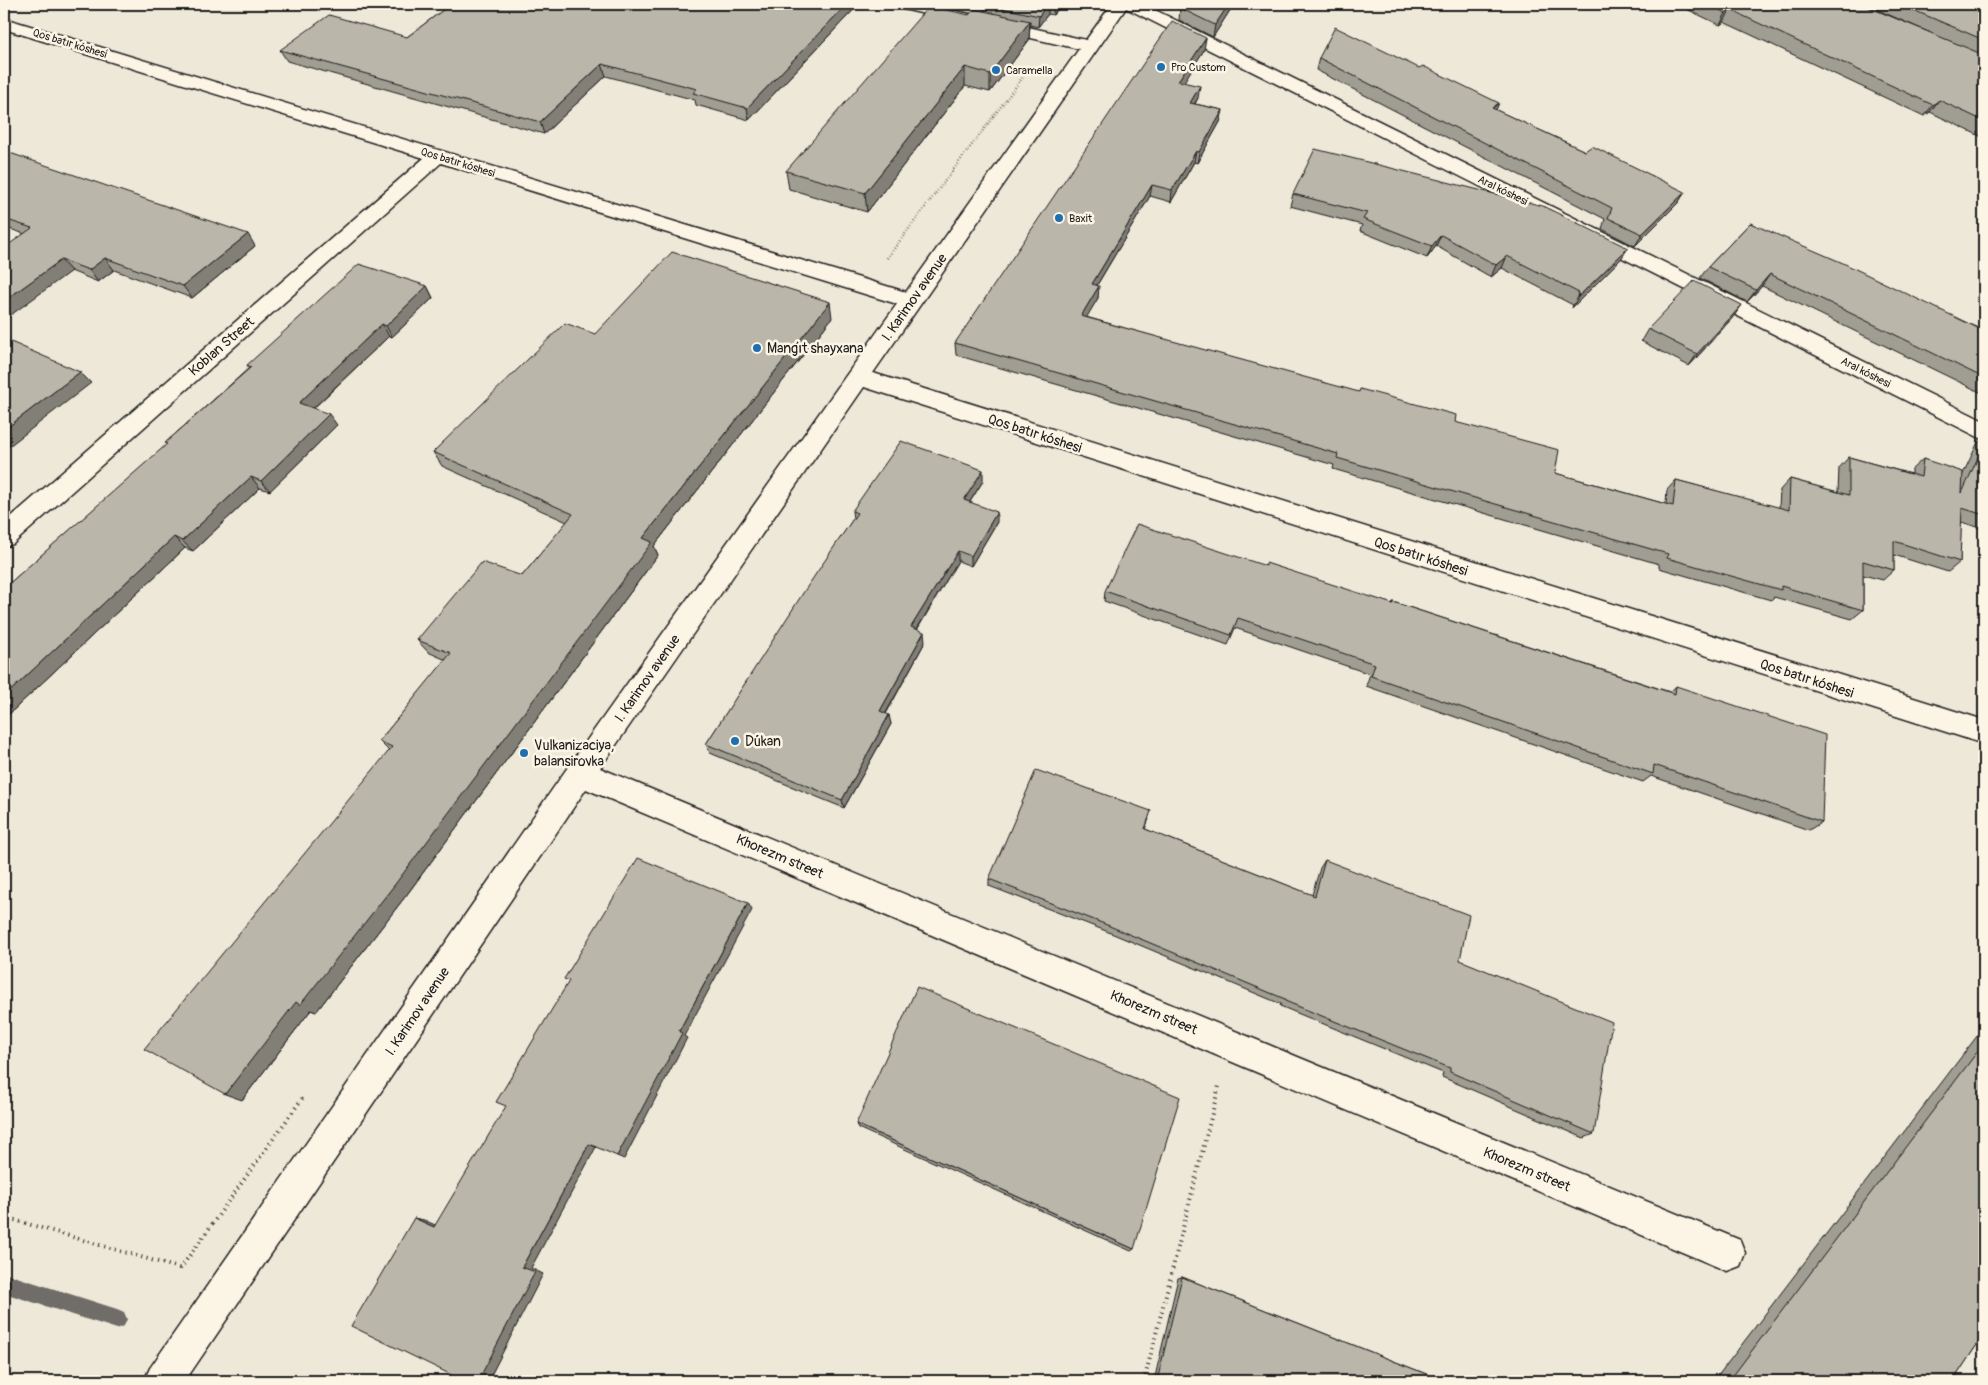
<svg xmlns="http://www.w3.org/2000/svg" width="1988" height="1385" viewBox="0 0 1988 1385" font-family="Pangolin,sans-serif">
	<rect width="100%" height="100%" fill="#eee8d9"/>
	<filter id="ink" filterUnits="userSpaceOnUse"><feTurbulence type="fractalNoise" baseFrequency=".02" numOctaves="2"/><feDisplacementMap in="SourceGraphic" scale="10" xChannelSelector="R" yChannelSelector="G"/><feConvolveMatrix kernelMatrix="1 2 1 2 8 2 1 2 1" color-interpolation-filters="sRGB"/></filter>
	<g filter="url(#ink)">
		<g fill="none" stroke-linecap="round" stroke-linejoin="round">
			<path fill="#6f6c67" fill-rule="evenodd" d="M4,1273L117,1309L124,1312L127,1319L124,1326L117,1329L4,1293Z"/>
			<defs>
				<path id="minor" d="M895,4H925L1086,40L1112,4H1143L1984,421V440L1126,8L873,373L1984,720V744L864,387L600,768L1740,1240L1745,1253L1740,1266L1727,1271L586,789L185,1381H144L150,1368L570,764L897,304L441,163L13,544L4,547V523L424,158L4,29V18L906,292L1079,49L903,9L897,8Z"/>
			</defs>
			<use href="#minor" stroke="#1c1c1c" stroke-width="3"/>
			<path stroke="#1c1c1c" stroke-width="2.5" stroke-dasharray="0.5 2.5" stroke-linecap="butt" d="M887,258L1032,65"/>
			<path stroke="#1c1c1c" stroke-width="4" stroke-dasharray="1 4.5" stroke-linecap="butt" d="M4,1217L182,1269
				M180,1269L304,1096
				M1144,1381L1219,1086"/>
			<use href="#minor" fill="#fcf5e5" fill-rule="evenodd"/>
		</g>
		<path fill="#a09d92" stroke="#1c1c1c" d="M451,4H859L749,120L696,105L695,100L606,76L544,134L287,61L280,50L407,37Z
			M984,4H1062L1053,15L1048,14L1038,27L1030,25L1029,40L990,92L965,86L867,212L789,189L786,171L984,11Z
			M1183,4H1234L1213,37L1179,20L1180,8Z
			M1676,4H1861L1933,34L1864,4H1984V138L1930,112L1924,116L1728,24L1724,22L1720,25Z
			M1204,50L1183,82L1198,98L1195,104L1223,110L1220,122L1197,163L1194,162L1171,202L1150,196L1097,285L1098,298L1086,317L1455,422L1555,473L1666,504L1667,490L1676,480L1779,508L1780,490L1790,479L1838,492L1839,468L1849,457L1911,474V470L1923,459L1962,476L1979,440L1984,435V529L1961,522L1960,562L1948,572L1894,555V570L1883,580L1863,575V610L1852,619L1774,597L1771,600L1659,568V564L1333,469L1334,465L956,355L955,343Z
			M1319,58L1496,110L1585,151L1685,192L1678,203L1635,246L1602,229L1605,219L1316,70Z
			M4,151L255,246L192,298L114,270L98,282L71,271L25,234L4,227Z
			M1293,194L1621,259L1572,308L1573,305L1502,268L1491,277L1436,246L1427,258L1360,231L1362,225L1290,206Z
			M1750,223L1984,331V394L1762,286L1747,302L1700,278L1708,267Z
			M427,286L433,298L392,337L389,336L313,409L337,425L270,491L260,488L193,551L185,548L6,717L4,716V588L167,445L165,443L249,368L247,365Z
			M1734,316L1689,366L1641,341L1648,329Z
			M832,318L654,546L658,555L408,893L316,1012L311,1010L242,1100L389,751L379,741L446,660L428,652L417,640L522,576L567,522L442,466L433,452L595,334Z
			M983,481L970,502L997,522L971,566L958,561L917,630L925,642L886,714L891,724L844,808L710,753L706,744L853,519L852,511Z
			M1266,566L1392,604L1393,602L1670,692L1676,686L1822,822L1809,830L1651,776L1643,782L1366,686L1370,674L1235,628L1228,645L1104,601L1105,591Z
			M1149,819L1145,829L1312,895L1320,868L1325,860L1460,960L1594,1134L1584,1138L1442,1077L1443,1073L1280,1006L1281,1004L1106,931L989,886V879Z
			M1984,1027V1334L1953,1381H1714Z
			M856,1124L1134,1249L1131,1251L858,1128Z
			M1182,1277L1444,1381H1154L1178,1278Z"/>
		<path fill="#827f77" stroke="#1c1c1c" d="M847,4H859L749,120L747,108Z
			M1047,4H1048V14L1038,27L1039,16Z
			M1054,4H1062L1053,15Z
			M1229,4H1234L1213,37L1215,25Z
			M1730,10L1724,22L1720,25L1726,13Z
			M1030,21L1029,40L990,92V74Z
			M1206,38L1204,50L1177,93L1178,81Z
			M602,64L606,76L544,134L540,122Z
			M965,67V86L867,212L865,193Z
			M1200,86L1198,98L1188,114L1190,103Z
			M1939,100L1930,112L1924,116L1933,105Z
			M1499,103L1494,115L1492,108Z
			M1223,110L1220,122L1197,163L1199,152Z
			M1196,151L1194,162L1171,202L1172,190Z
			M1152,185L1150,196L1091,295L1092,284Z
			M1685,192L1678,203L1635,246L1642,234Z
			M248,234L255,246L192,298L183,286Z
			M1441,235L1436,246L1427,258L1432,246Z
			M1628,248L1621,259L1572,308L1578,297Z
			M1507,256L1502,268L1491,277L1496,265Z
			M105,258L114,270L98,282L89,270Z
			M61,260L71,271L4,320V301Z
			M1770,274L1762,286L1747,302L1756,290Z
			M427,286L433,298L392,337L386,326Z
			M1099,286L1098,298L1081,327V316Z
			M830,302L832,318L654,546L658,555L408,893L316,1012L311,1010L242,1100L225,1094L643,538Z
			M1742,305L1734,316L1689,366L1697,354Z
			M382,324L389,336L307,414L299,403Z
			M80,372L91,383L4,450V430Z
			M329,414L337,425L270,491L261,481Z
			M983,470V481L964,511V500Z
			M251,477L260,488L193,551L182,541Z
			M997,512V522L971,566V556Z
			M174,537L185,548L6,717L4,715V697Z
			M958,551V561L912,637L911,627Z
			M924,632L925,642L882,720L880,711Z
			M889,715L891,724L844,808L842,800Z
			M748,903L752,910L684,1036L687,1038L624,1159L617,1156L679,1031Z
			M589,1144L596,1147L531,1268L543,1274L488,1381H478L522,1267Z
			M414,1218L424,1220L444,1229L434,1227Z"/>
		<path fill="#bab6aa" stroke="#1c1c1c" d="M451,4H847L747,108L693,93L697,89L602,64L540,122L280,50L329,15L407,37Z
			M985,4H1047L1039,16Z
			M1183,4H1229L1215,25L1180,8Z
			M1706,4H1861L1984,55V121L1939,100L1933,105L1735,12L1730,10L1726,13Z
			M1899,4H1984V40Z
			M929,6L969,15L974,9L1030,21L990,74L965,67L865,193L786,171Z
			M1172,21L1206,38L1178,81L1200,86L1190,103L1223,110L1199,152L1196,151L1172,190L1152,185L1092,284L1099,286L1081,316L1359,392L1360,389L1456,415L1455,422L1559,450L1555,473L1673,506L1676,480L1789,510L1790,479L1849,495V457L1921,477L1923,459L1963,472L1962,493L1984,444V515L1962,508L1960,562L1894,541V570L1863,561V610L1781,586V590L1667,558L1668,554L1337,458L1338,454L955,343Z
			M1335,27L1419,68L1423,66L1499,103L1492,108L1585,151L1592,146L1685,192L1642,234L1608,218L1612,208L1319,58Z
			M1315,149L1543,206L1628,248L1578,297L1579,293L1507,256L1496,265L1441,235L1432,246L1363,219L1367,213L1293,194Z
			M4,151L248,234L183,286L105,258L89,270L61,260L4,301V248L32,228L4,219Z
			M1750,223L1843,263L1984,331V378L1770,274L1756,290L1708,267Z
			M672,252L830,302L643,538L652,542L396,883L300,1005L296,1002L225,1094L144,1049L392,747L379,741L451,653L417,640L482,562L522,576L573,514L433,452L565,323L595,334Z
			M359,264L427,286L386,326L382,324L299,403L329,414L261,481L251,477L182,541L174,537L4,697V588L167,444L165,443L251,367L247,365Z
			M1694,281L1742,305L1697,354L1648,329Z
			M4,339L80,372L4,430Z
			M901,441L983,470L964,500L997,512L971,556L958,551L911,627L924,632L880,711L889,715L842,800L706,744L805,590L857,513L852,511Z
			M1137,524L1266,566V563L1393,604V602L1675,694L1676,686L1825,735L1822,822L1654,765L1653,774L1371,676L1375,664L1238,618L1231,635L1105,591Z
			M1036,770L1151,811L1145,829L1315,896L1325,860L1469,915L1460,960L1612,1022L1594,1134L1450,1072V1068L1285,1001V999L1107,925L989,879Z
			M638,858L748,903L679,1031L682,1033L617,1156L589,1144L522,1267L535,1272L478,1381H464L351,1326L414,1218L434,1227L506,1106L496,1102L569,981L564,979Z
			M917,987L1180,1097L1134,1249L856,1124Z
			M1984,1043V1334L1953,1381H1729Z
			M1182,1277L1444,1381H1157Z"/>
	</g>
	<g fill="#1f6fb2" stroke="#fcf5e5" stroke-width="2">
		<circle cx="1161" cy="67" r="5"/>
		<circle cx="996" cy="70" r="5"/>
		<circle cx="1059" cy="218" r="5"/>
		<circle cx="757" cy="348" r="5"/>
		<circle cx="735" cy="741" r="5"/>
		<circle cx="524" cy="753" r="5"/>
	</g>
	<g text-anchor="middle" stroke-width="5" stroke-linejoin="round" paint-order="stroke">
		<g font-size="11" fill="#1c1c1c" stroke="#fcf5e5">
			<text transform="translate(70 43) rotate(17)" y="4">Qos batır kóshesi</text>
			<text transform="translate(458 162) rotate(17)" y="4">Qos batır kóshesi</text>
			<text transform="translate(1503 190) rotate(26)" y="4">Aral kóshesi</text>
			<text transform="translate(1866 372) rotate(27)" y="4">Aral kóshesi</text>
		</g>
		<g font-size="11" fill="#1c1c1c" stroke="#fcf5e5" text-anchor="start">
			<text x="1171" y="71">Pro Custom</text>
			<text x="1006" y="74">Caramella</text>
			<text x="1069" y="222">Baxit</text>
		</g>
		<g font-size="14" fill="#1c1c1c" stroke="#fcf5e5">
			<text transform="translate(914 297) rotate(-55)" y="5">I. Karimov avenue</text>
			<text transform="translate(221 346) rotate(-41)" y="5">Koblan Street</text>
			<text transform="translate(1035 433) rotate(18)" y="5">Qos batır kóshesi</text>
			<text transform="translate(1421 556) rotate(18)" y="5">Qos batır kóshesi</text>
			<text transform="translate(647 678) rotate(-55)" y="5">I. Karimov avenue</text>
			<text transform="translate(1807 678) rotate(18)" y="5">Qos batır kóshesi</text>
			<text transform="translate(780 856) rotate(23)" y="5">Khorezm street</text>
			<text transform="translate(417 1011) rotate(-56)" y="5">I. Karimov avenue</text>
			<text transform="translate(1154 1012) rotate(23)" y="5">Khorezm street</text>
			<text transform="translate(1527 1169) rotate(23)" y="5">Khorezm street</text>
		</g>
		<g font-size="14" fill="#1c1c1c" stroke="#fcf5e5" text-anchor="start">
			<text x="767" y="353">Manǵıt shayxana</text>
			<text x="745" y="746">Dúkan</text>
			<text x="534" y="750">Vulkanizaciya,<tspan x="534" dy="16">balansirovka</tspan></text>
		</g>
	</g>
	<rect width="1988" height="1385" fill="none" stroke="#fcf5e5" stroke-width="20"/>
	<rect x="10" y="10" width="1968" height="1365" fill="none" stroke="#1c1c1c" stroke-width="2" filter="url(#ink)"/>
</svg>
